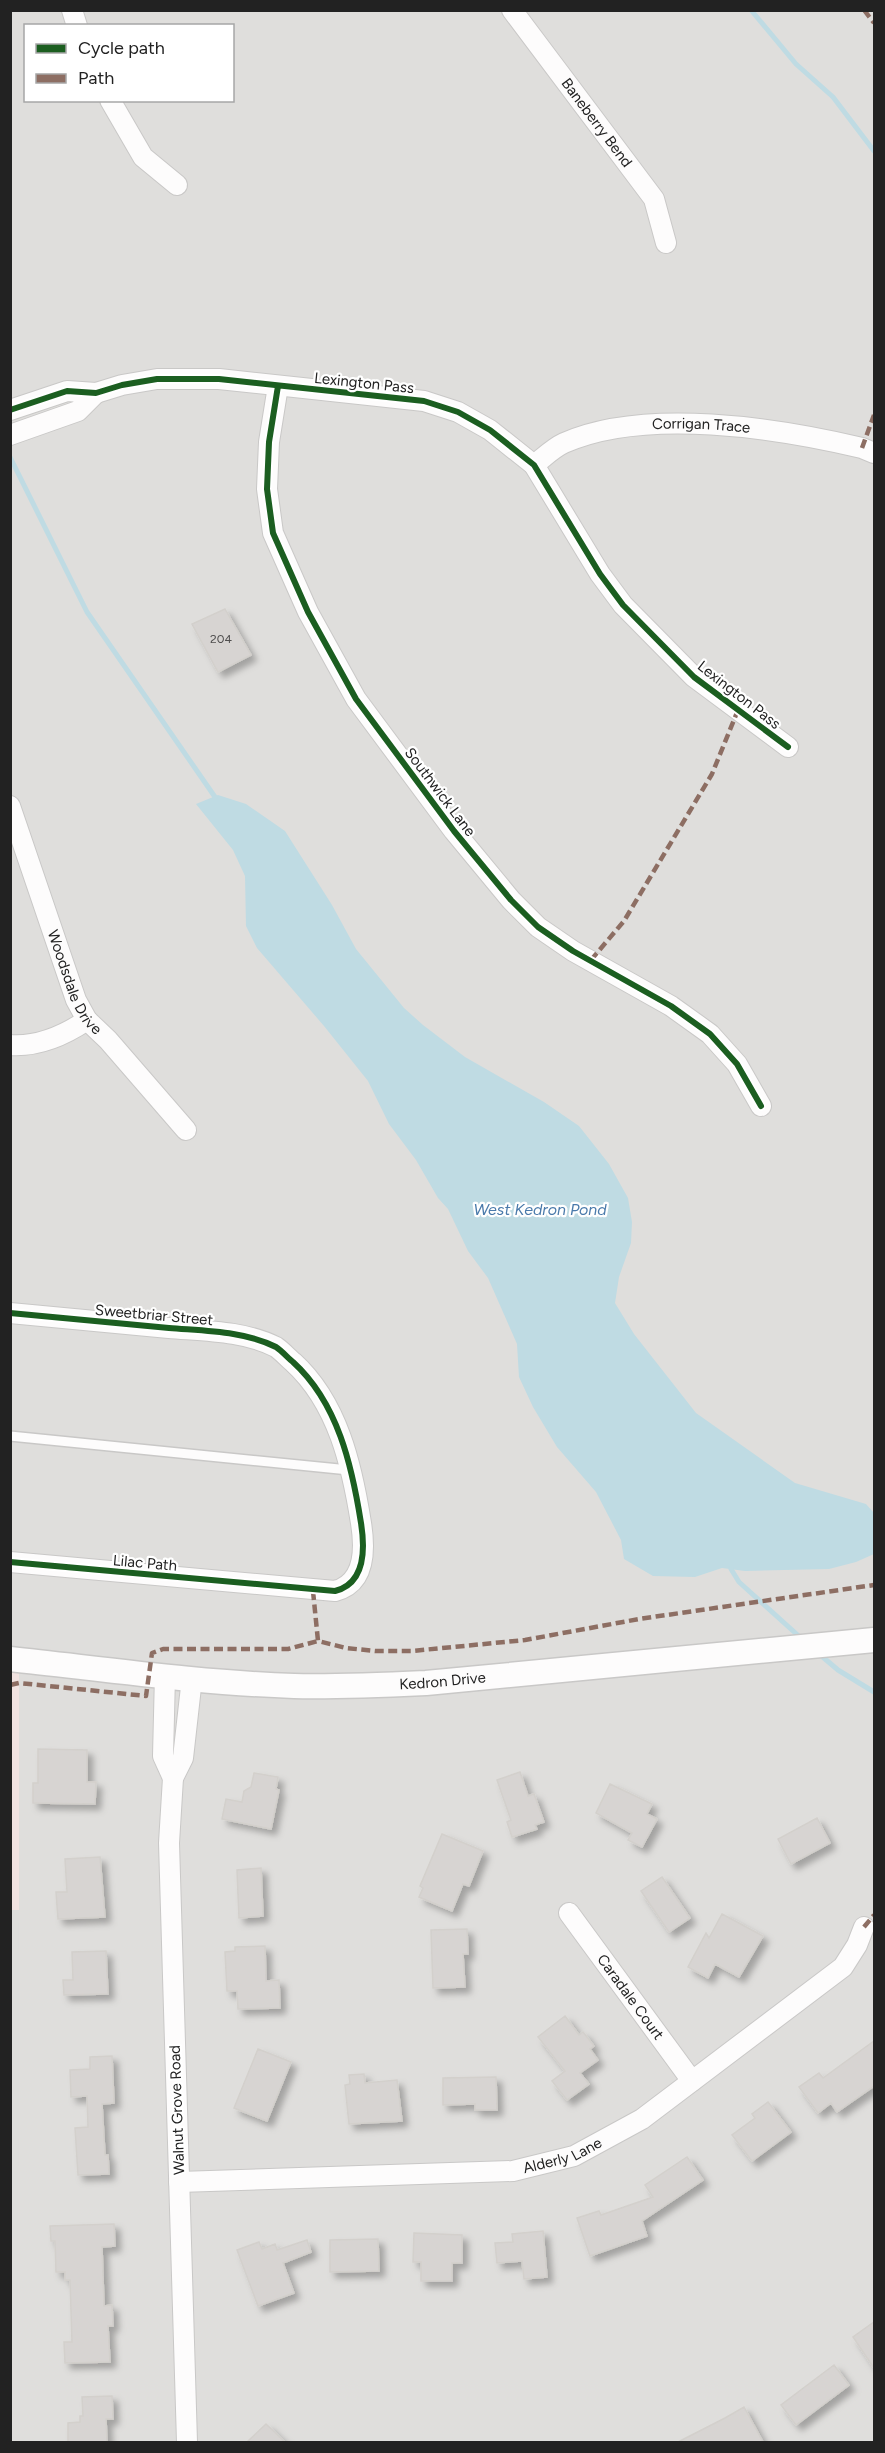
<svg xmlns="http://www.w3.org/2000/svg" width="885" height="2453" viewBox="0 0 885 2453" font-family="Figtree,sans-serif">
	<defs>
		<filter id="shadow"><feDropShadow dx="5.5" dy="5.5" stdDeviation="3" flood-color="#0004"/></filter>
	</defs>
	<rect width="100%" height="100%" fill="#f0eeeb"/>
	<path fill="#dfdedc" fill-rule="evenodd" d="M11,11H874V2442H11L10,2349H17L10,1656ZM26,26H232V100H26Z"/>
	<path fill="#f1e3e1" d="M11,1657L19,1658V1910H11Z"/>
	<path fill="#dededc" d="M10,1910H19L18,2349H11Z"/>
	<path fill="#bfdbe3" d="M218,795L246,804L285,831L332,905L356,949L404,1008L423,1025L465,1057L544,1102L579,1126L609,1164L628,1198L632,1222L631,1243L619,1277L615,1303L634,1334L696,1413L795,1483L866,1504L874,1513V1554L856,1562L829,1569L745,1571L722,1568L695,1577L653,1576L624,1559L621,1540L596,1492L557,1447L533,1407L519,1377L517,1344L488,1278L468,1251L448,1209L438,1198L416,1160L389,1124L368,1081L324,1026L257,948L246,926L245,876L233,850L196,804Z"/>
	<g fill="none" stroke-linecap="round" stroke-linejoin="round">
		<path stroke="#bfdbe3" stroke-width="5" d="M751,10L796,64L833,97L874,151
			M10,457L87,612L215,797
			M731,1569L739,1582L802,1639
			M818,1653L838,1670L874,1692"/>
	</g>
	<path fill="#d7d4d2" stroke="#d3d0cc" stroke-width="1.5" filter="url(#shadow)" d="M225,609L251,655L218,672L192,624Z
		M38,1749L87,1750V1782H96L95,1804L33,1803V1783H38Z
		M520,1772L528,1796L534,1794L544,1822L535,1825L537,1829L512,1837L507,1822L511,1820L497,1780Z
		M254,1773L278,1777L276,1789L279,1790L271,1829L222,1819L226,1799L242,1802L244,1791L251,1787Z
		M610,1784L652,1804L647,1814L657,1819L642,1847L628,1840L632,1833L596,1813Z
		M817,1818L830,1843L791,1864L778,1839Z
		M442,1834L483,1851L469,1886L463,1884L452,1911L419,1897L423,1888L420,1886Z
		M100,1857L105,1917L58,1919L56,1892H67L65,1859Z
		M261,1868L263,1916L239,1918L237,1870Z
		M662,1877L690,1918L669,1932L641,1891Z
		M722,1914L763,1936L739,1977L715,1964L708,1978L688,1967L706,1933L709,1938Z
		M467,1929L468,1954H463L465,1987L433,1988L431,1930Z
		M265,1946L266,1981L279,1980L280,2008L238,2009L237,1991H227L225,1952L235,1951V1947Z
		M106,1951L108,1994L64,1995L63,1980H73L72,1952Z
		M565,2016L579,2035L583,2032L594,2046L590,2049L598,2060L580,2073L589,2084L567,2100L552,2081L565,2071L538,2037Z
		M874,2041V2086L837,2112L831,2103L818,2113L799,2087L819,2073L823,2078Z
		M258,2049L291,2062L267,2121L234,2108Z
		M112,2056L114,2103L102,2104L105,2155H108L109,2174L78,2175L75,2128L88,2127L87,2096L71,2097L70,2070L90,2069V2057Z
		M364,2074L365,2083L397,2080L402,2121L349,2124L345,2085L350,2084L349,2075Z
		M496,2077L497,2110H475V2104L443,2105V2078Z
		M768,2102L791,2132L752,2161L732,2135L755,2118L752,2114Z
		M687,2157L703,2180L642,2221L647,2236L590,2256L577,2218L599,2211L601,2215L653,2197L645,2185Z
		M114,2224L115,2246L102,2247L104,2306L112,2305L113,2326H108L110,2362L65,2363L64,2342H72L70,2280H65V2272H56L55,2241H51L50,2226Z
		M543,2231L547,2277L524,2279L522,2261L497,2263L495,2243L513,2242L512,2234Z
		M414,2233L462,2235V2263H452V2281H421V2262H413Z
		M378,2239L379,2271L330,2272V2240Z
		M307,2240L311,2252L283,2263L294,2293L258,2306L237,2250L259,2242L262,2249L275,2244L277,2250Z
		M874,2322V2368L853,2337Z
		M834,2365L849,2385L796,2425L781,2405Z
		M112,2396L113,2419H106L107,2442H68V2423L80,2422V2416H83L82,2397Z
		M744,2407L763,2442H678L725,2418Z
		M266,2424L285,2442H247Z"/>
	<g fill="none" stroke-linecap="round" stroke-linejoin="round">
		<defs>
			<path id="service" d="M10,1436L349,1470"/>
			<g id="minor">
				<path d="M72,10L77,26"/>
				<path id="s1" d="M512,10L654,199L666,243"/>
				<path d="M110,100L143,157L177,185"/>
				<path d="M278,386L269,442L267,489L273,533L308,612L356,699L454,831L511,900L538,927L573,951L671,1006L710,1034L737,1064L761,1106"/>
				<path d="M10,410L67,391L96,393L122,385L157,379H219L424,401L458,412L490,430L534,465L600,574L623,605L694,677L788,747"/>
				<path d="M10,435L78,411L96,393"/>
				<path id="s2" d="M534,465C543,458 553,448 564,443C645,407 777,428 862,448L874,453"/>
				<path id="s3" d="M10,806L76,1000L87,1020L108,1040L186,1130"/>
				<path d="M10,1045C38,1047 65,1035 87,1020"/>
				<path d="M10,1313C63,1318 116,1323 169,1328C204,1331 245,1331 276,1347C282,1351 288,1358 293,1362C338,1403 352,1466 361,1523C365,1548 366,1583 335,1591L10,1562"/>
				<path d="M165,1675L163,1756L173,1778"/>
				<path id="s4" d="M569,1913L692,2081"/>
				<path id="s5" d="M179,2182L513,2171L574,2156L642,2119L843,1967L857,1945L864,1927"/>
				<path d="M187,2442L169,1843L173,1778L183,1758L192,1678"/>
			</g>
			<g id="tertiary">
				<path id="s6" d="M10,1659C103,1669 201,1683 294,1686C338,1687 382,1685 426,1683L874,1640"/>
			</g>
		</defs>
		<use href="#service" stroke="#c9c8c7" stroke-width="12"/>
		<use href="#minor" stroke="#c9c8c7" stroke-width="22"/>
		<use href="#tertiary" stroke="#c9c8c7" stroke-width="27"/>
		<use href="#service" stroke="#fdfcfc" stroke-width="9"/>
		<use href="#minor" stroke="#fdfcfc" stroke-width="20"/>
		<use href="#tertiary" stroke="#fdfcfc" stroke-width="24"/>
		<path stroke="#8d6e63" stroke-width="4.5" stroke-dasharray="9 4.5" stroke-linecap="butt" d="M864,10L874,23
			M862,448L874,415
			M591,960L624,921L712,774L738,710
			M313,1591L318,1641L346,1648L375,1651H412L525,1640L639,1619L874,1585
			M10,1685L19,1683L146,1696L152,1653L163,1649H288L318,1641
			M864,1927L874,1915"/>
		<defs>
			<path id="cycleway" d="M278,386L269,442L267,489L273,533L308,612L356,699L454,831L511,900L538,927L573,951L671,1006L710,1034L737,1064L761,1106
				M10,410L67,391L96,393L122,385L157,379H219L424,401L458,412L490,430L534,465L600,574L623,605L694,677L788,747
				M10,1313C63,1318 116,1323 169,1328C204,1331 245,1331 276,1347C282,1351 288,1358 293,1362C338,1403 352,1466 361,1523C365,1548 366,1583 335,1591L10,1562"/>
		</defs>
		<use href="#cycleway" stroke="#fff" stroke-width="10"/>
		<use href="#cycleway" stroke="#1b5e20" stroke-width="6"/>
	</g>
	<g text-anchor="middle" stroke-width="4.5" stroke-linejoin="round" paint-order="stroke">
		<g font-size="12" fill="#4f4e4e">
			<text x="221" y="643">204</text>
		</g>
		<g font-size="15" fill="#222" stroke="#fff">
			<text dy="5" stroke="none"><textPath href="#s1" startOffset="141">Baneberry Bend</textPath></text>
			<text transform="translate(364 383) rotate(6)" y="5">Lexington Pass</text>
			<text dy="5" stroke="none"><textPath href="#s2" startOffset="177">Corrigan Trace</textPath></text>
			<text transform="translate(739 695) rotate(38)" y="5">Lexington Pass</text>
			<text transform="translate(440 792) rotate(53)" y="5">Southwick Lane</text>
			<text dy="5" stroke="none"><textPath href="#s3" startOffset="188">Woodsdale Drive</textPath></text>
			<text transform="translate(154 1315) rotate(5)" y="5">Sweetbriar Street</text>
			<text transform="translate(145 1563) rotate(5)" y="5">Lilac Path</text>
			<text dy="5" stroke="none"><textPath href="#s6" startOffset="434">Kedron Drive</textPath></text>
			<text dy="5" stroke="none"><textPath href="#s4" startOffset="104">Caradale Court</textPath></text>
			<text transform="translate(177 2110) rotate(-92)" y="5">Walnut Grove Road</text>
			<text dy="5" stroke="none"><textPath href="#s5" startOffset="386">Alderly Lane</textPath></text>
		</g>
		<g font-size="16" font-style="italic" fill="#4a7aab" stroke="#fff">
			<text x="540" y="1215">West Kedron Pond</text>
		</g>
	</g>
	<rect width="885" height="2453" fill="none" stroke="#222222" stroke-width="24"/>
	<rect x="24" y="24" width="210" height="78" fill="#ffffff" stroke="#a7a7a7" stroke-width="1.5"/>
	<rect x="36" y="44" width="30" height="9" fill="#1b5e20" stroke="#a7a7a7" stroke-width="1.5"/>
	<text x="78" y="54" font-size="18" fill="#222222">Cycle path</text>
	<rect x="36" y="74" width="30" height="9" fill="#8d6e63" stroke="#a7a7a7" stroke-width="1.5"/>
	<text x="78" y="84" font-size="18" fill="#222222">Path</text>
</svg>
